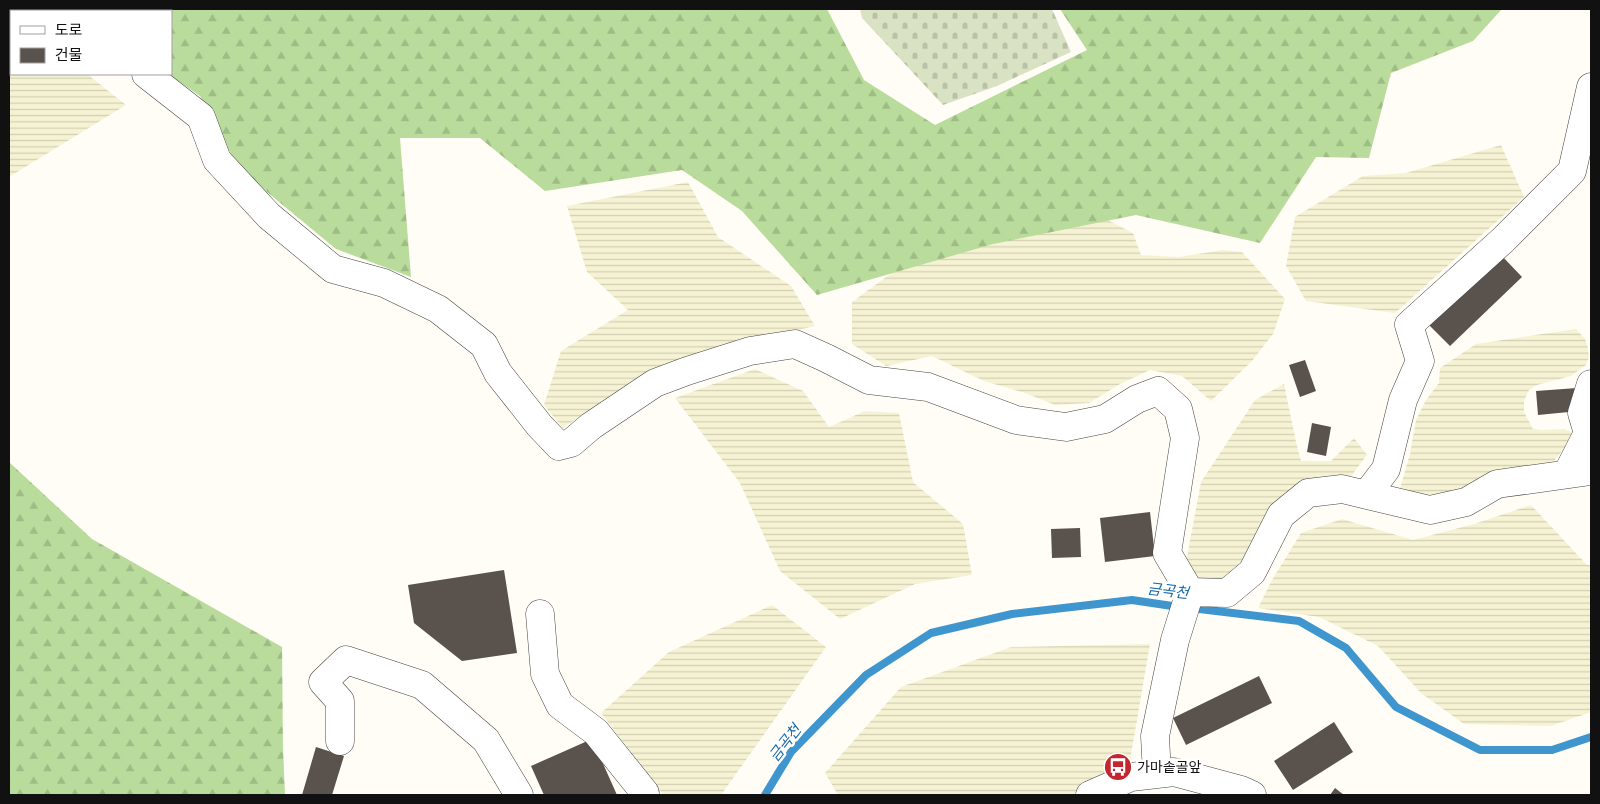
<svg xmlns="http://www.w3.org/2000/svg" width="1600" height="804" viewBox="0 0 1600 804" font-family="'IBM Plex Serif','Noto Sans KR',serif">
	<defs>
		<pattern id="farmland-rules" width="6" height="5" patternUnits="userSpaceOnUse" patternTransform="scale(1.25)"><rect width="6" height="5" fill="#f6f3d4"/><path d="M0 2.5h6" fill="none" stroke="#d2cfb5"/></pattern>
		<pattern id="forest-firs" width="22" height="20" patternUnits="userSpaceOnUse" patternTransform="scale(1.25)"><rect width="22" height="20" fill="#b9dc9c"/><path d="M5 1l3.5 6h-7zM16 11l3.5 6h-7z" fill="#9ebc85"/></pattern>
		<pattern id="cemetery-stones" width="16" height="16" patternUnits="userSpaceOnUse" patternTransform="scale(1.25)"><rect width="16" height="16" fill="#d9e3c4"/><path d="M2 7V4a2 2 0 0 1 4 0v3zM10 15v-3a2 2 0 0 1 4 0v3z" fill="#b9c2a7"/></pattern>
	</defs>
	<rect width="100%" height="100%" fill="#fffdf5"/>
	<path fill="url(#farmland-rules)" d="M11,55V74H87L126,105L9,177V56Z
		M1501,145L1524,197L1395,313L1306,301L1286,266L1295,217L1363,176L1406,173Z
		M688,182L718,237L791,286L815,326L708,351L634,380L563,428L544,405L561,351L628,310L587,272L567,206Z
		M1102,217L1133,233L1141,255L1179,257L1223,250L1242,252L1285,299L1273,334L1252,361L1211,401L1182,376L1150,370L1120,384L1089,403L1055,405L1025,393L984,381L932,356L886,366L852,344V302L908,261L1069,222Z
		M1576,329L1585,339L1588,348L1589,357L1586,365L1571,376L1537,385L1529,390L1524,401V412L1533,429L1542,430L1564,429L1572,432L1570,443L1556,458L1550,468L1486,494L1397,499L1410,454L1416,420L1426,400L1439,383L1440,368L1476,344Z
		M755,369L803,391L829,427L865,411L899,413L913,482L963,524L972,575L915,584L840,619L780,571L740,483L675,398Z
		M1284,384L1296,442L1301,461H1331L1354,438L1367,455L1342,488L1284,500L1240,573L1200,586L1186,562L1201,482L1255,400Z
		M1531,505L1587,565H1591V712L1551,726L1464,724L1421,693L1378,646L1319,617L1258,608L1272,580L1301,533L1342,519L1413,540L1474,524Z
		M772,605L826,647L721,795H668L663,794L601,713L669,652Z
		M1150,644L1128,772L1085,795H838L825,773L901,687L1011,647Z"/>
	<path fill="url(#forest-firs)" d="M70,9H827L864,80L935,125L1087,50L1060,9H1502L1473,41L1391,73L1369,158L1316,157L1260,243L1136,215L993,244L817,295L742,211L682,170L545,191L480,138H400L411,277L336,249L239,169L200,96L168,74H171V11H74Z
		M9,462L92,539L282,647L283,748L285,795H9Z"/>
	<path fill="url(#cemetery-stones)" d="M860,9H1052L1071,52L997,86L943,105L862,18Z"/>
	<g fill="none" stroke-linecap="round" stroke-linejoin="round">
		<path stroke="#3f96cf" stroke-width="8" d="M1191,608L1299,621L1346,648L1396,707L1480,750H1552L1591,737
			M765,795L791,752L866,675L931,633L1012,614L1132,600L1179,607"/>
	</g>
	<path fill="#5a524d" d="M11,19V39L9,41V21Z
		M1501,255L1522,277L1450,346L1429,325Z
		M1305,360L1316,391L1300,397L1289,365Z
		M1577,388L1579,411L1538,415L1536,391Z
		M1312,423L1331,427L1326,456L1307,452Z
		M1150,512L1155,556L1105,562L1100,518Z
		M1080,528L1081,557L1052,558L1051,529Z
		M504,570L517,653L462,661L414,623L408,585Z
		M1259,676L1272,703L1186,745L1173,718Z
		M1334,722L1353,752L1293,790L1274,761Z
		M592,739L617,795H544L531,766Z
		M316,747L344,756L332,795H302Z
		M1335,788L1344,795H1330Z"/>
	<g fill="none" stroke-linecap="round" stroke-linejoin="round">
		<defs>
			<path id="minor" d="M54,9L56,11
				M146,74L201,117L217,160L269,216L333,269L384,283L438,309L484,345L498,373L539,425L559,446L571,443L591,426L655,383L687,371L750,351L795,344L826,358L869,380L928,387L1016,420L1066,427L1105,419L1137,399L1158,391L1178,409L1185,438L1167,553L1190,592L1175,640L1155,736L1157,774
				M1567,474L1588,433L1582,413L1591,384
				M1367,494L1386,469L1403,400L1420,361L1409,325L1503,240L1572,171L1591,87
				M1190,592L1227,593L1252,572L1281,515L1308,493L1342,489L1430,510L1466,502L1497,484L1591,471
				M540,614L545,674L560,705L596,732L645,793V795
				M340,741V701L323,682L346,660L422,685L486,740L519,795
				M1090,795L1131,777L1174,772L1241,790L1252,795"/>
		</defs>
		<use href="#minor" stroke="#444" stroke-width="29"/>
		<use href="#minor" stroke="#fff" stroke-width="28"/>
	</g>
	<defs>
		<symbol id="bus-disc" viewBox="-11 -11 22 22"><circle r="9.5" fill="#c4262e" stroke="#fff"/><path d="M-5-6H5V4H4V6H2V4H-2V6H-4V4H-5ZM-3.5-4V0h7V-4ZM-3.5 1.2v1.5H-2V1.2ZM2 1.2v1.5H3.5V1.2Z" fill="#fff"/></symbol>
	</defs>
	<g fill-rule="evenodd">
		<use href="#bus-disc" x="1102" y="751" width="32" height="32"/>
	</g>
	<g text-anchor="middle" stroke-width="5" stroke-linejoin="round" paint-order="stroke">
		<g font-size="14" fill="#111" stroke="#fff" text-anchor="start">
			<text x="1137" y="772">가마솥골앞</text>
		</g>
		<g font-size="15" font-style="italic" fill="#1768a6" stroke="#fff">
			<text transform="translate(1168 591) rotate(7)" y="5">금곡천</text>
			<text transform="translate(785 743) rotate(-52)" y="5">금곡천</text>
		</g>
	</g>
	<rect width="1600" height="804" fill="none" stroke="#111111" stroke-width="20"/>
	<rect x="10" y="10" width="162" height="65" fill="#ffffff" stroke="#a0a0a0"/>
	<rect x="20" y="26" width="25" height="8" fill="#ffffff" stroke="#a0a0a0"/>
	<text x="55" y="35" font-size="15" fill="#111111">도로</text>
	<rect x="20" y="48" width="25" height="15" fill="#5a524d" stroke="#a0a0a0"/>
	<text x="55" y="60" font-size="15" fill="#111111">건물</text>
</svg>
